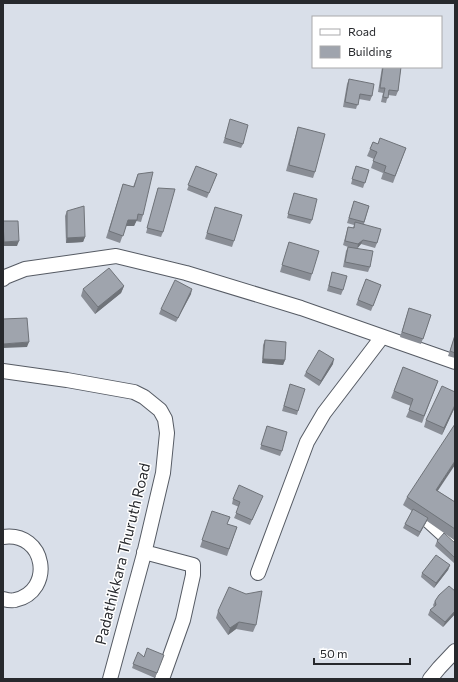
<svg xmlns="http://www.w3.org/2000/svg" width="458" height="682" viewBox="0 0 458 682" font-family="Commissioner,sans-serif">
	<rect width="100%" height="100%" fill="#d9dfe9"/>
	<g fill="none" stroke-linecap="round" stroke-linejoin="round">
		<defs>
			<path id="minor" d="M3,279L5,277L25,269L116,256L186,273L301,308L455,362
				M3,371L67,380L134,392L144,397L160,410L165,419L167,433L163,473L144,554L110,679
				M421,514L455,545
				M3,537C46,531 55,591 15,600C12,601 7,600 3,599
				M144,552L193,565V575L183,620L162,679
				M258,573L307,442L324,413L382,337
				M430,679L439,668L455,651"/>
		</defs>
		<use href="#minor" stroke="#565b64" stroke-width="16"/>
		<use href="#minor" stroke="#fff" stroke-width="14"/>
	</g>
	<path fill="#898d95" d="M382,67H401L398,91L396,96L388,95L386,103L381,102L383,93L378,92Z
		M349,79L372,96L370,101L359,99L356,109L343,107L347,84Z
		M229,124L243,144L241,148L223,143Z
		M298,127L315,172L313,178L286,171L296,134Z
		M373,142L378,144L406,148L393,183L381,179L383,173L371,168L374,159L367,156Z
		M196,166L217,174L207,198L187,190Z
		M356,166L369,170L363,188L351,184Z
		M138,174L143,215L141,222L136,221L134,226H126L120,243L106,238L123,184L133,187Z
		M158,188L163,232L161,237L146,233Z
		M294,193L312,220L310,224L287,218Z
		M354,201L369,206L364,224L377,243L375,248L361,244L357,248L370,267L368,272L343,267L346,251L348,247L343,245L348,227L353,228L354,225L347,223Z
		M215,207L234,241L232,247L205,239Z
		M67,211L85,237L83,242L66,243L65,216Z
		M289,242L312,274L310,281L280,272Z
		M332,272L343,290L341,295L327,291Z
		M366,279L381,285L371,311L356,305Z
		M124,286L121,293L95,314L81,296L83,289Z
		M191,294L176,322L159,314L161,309Z
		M409,308L431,315L421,344L400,337Z
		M455,335V358L448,356Z
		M265,340L285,360L283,365L262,363L263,345Z
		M333,364L319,386L304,376L306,372Z
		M403,367L438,381L422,423L406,417L411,406L391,398Z
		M290,384L298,411L297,415L282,411Z
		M455,407L442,435L424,427L426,420Z
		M267,426L282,451L280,456L260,449Z
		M438,491L455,502V538L454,540L427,521L418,537L403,528L405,524L412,511L403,505L407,497Z
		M233,499L261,500L250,525L234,518L239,507L232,504Z
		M212,511L227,524L237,527L227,556L200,547Z
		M437,541L455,543V562L454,563L435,546Z
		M450,565L448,570L434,588L421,577L422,573Z
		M455,591V614L443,627L428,615L430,610L434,607L433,605L435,601Z
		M218,611L256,625L253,632L236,629L228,635L216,618Z
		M138,652L144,657L164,655L155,678L132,668Z"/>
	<path fill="#6f7379" d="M128,220H137L134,226H125Z
		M85,237L83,242L66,243L67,238Z
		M363,240L361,244L357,249L358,244Z
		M19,241L17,246H3L4,242Z
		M124,286L121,293L95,314L98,307Z
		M192,289L191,294L176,322L178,318Z
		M29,342L27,347L3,348V344Z
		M263,359L285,360L283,365L262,363Z
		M334,359L333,364L319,386L321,381Z
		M455,405V407L442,435L444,428Z
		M455,461V465L433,498L436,490Z
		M428,518L426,522L418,537L420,532Z
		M450,565L448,570L434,588L436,583Z
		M455,611V614L443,627L445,622Z
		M239,622L236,629L228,635L230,628Z"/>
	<path fill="#9fa4ad" stroke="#6f7379" d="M383,67H401L398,91L389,90L388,98L383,97L385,88H380Z
		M349,79L374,84L372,96L360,94L358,105L345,102Z
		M230,119L248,125L243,144L225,138Z
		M298,127L325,134L315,172L289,165Z
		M380,138L406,148L395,176L384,172L386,166L373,161L377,152L370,149L373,142L378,144Z
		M196,166L217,174L209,193L188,185Z
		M356,166L369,170L365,183L352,179Z
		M153,172L143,215L138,214L137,220H128L123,236L109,231L123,184L134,187L138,174Z
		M158,188L175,189L163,232L147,228Z
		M294,193L317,199L312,220L288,214Z
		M354,201L369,206L364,222L349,218Z
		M84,206L85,237L67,238V211Z
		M215,207L242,215L234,241L207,233Z
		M3,221H18L19,241L4,242Z
		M355,222L381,229L377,243L363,240L358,244L345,241L348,227L354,228Z
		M289,242L319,251L312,274L282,265Z
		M348,247L373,251L370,267L345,262Z
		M109,268L124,286L98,307L83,289Z
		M332,272L347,276L343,290L329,286Z
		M366,279L381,285L373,306L358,300Z
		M175,280L192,289L178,318L161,309Z
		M409,308L431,315L423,339L402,332Z
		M27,318L29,342L3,344V319Z
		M455,335V353L450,351Z
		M265,340L286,342L285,360L263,359Z
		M319,350L334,359L321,381L306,372Z
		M403,367L438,381L424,416L409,410L413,399L394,391Z
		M290,384L305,389L298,411L284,406Z
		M442,386L455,392V405L444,428L426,420Z
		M455,424V461L436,490L455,502V529L407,497Z
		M267,426L287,432L282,451L261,445Z
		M239,485L263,496L252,520L236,513L240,502L233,499Z
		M413,509L428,518L420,532L405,524Z
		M212,511L230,517L227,524L237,527L229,549L202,540Z
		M444,533L455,543V558L437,541Z
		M436,555L450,565L436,583L422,573Z
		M449,586L455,591V611L445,622L430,610L436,605L435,601L439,595Z
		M229,587L246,594L262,591L256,625L239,622L230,628L218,611Z
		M147,648L164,655L157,673L133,664L138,652L144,657Z"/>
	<g text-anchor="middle" stroke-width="3" stroke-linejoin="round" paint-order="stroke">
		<g font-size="15" fill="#27292d" stroke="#fff">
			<text transform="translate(123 554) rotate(-76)" y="5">Padathikkara Thuruth Road</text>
		</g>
	</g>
	<rect width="458" height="682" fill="none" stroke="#27292d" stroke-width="8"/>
	<rect x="312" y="16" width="130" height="52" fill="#ffffff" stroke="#a9a9ab"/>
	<rect x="320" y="29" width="20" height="6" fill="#ffffff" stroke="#a9a9ab"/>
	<text x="348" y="36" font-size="12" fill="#27292d">Road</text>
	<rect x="320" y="46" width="20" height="12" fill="#9fa4ad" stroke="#a9a9ab"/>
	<text x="348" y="56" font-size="12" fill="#27292d">Building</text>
	<path d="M314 658v6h96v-6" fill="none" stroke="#27292d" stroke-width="2"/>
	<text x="320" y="658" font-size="12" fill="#27292d" stroke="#ffffff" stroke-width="3" paint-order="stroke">50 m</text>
</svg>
